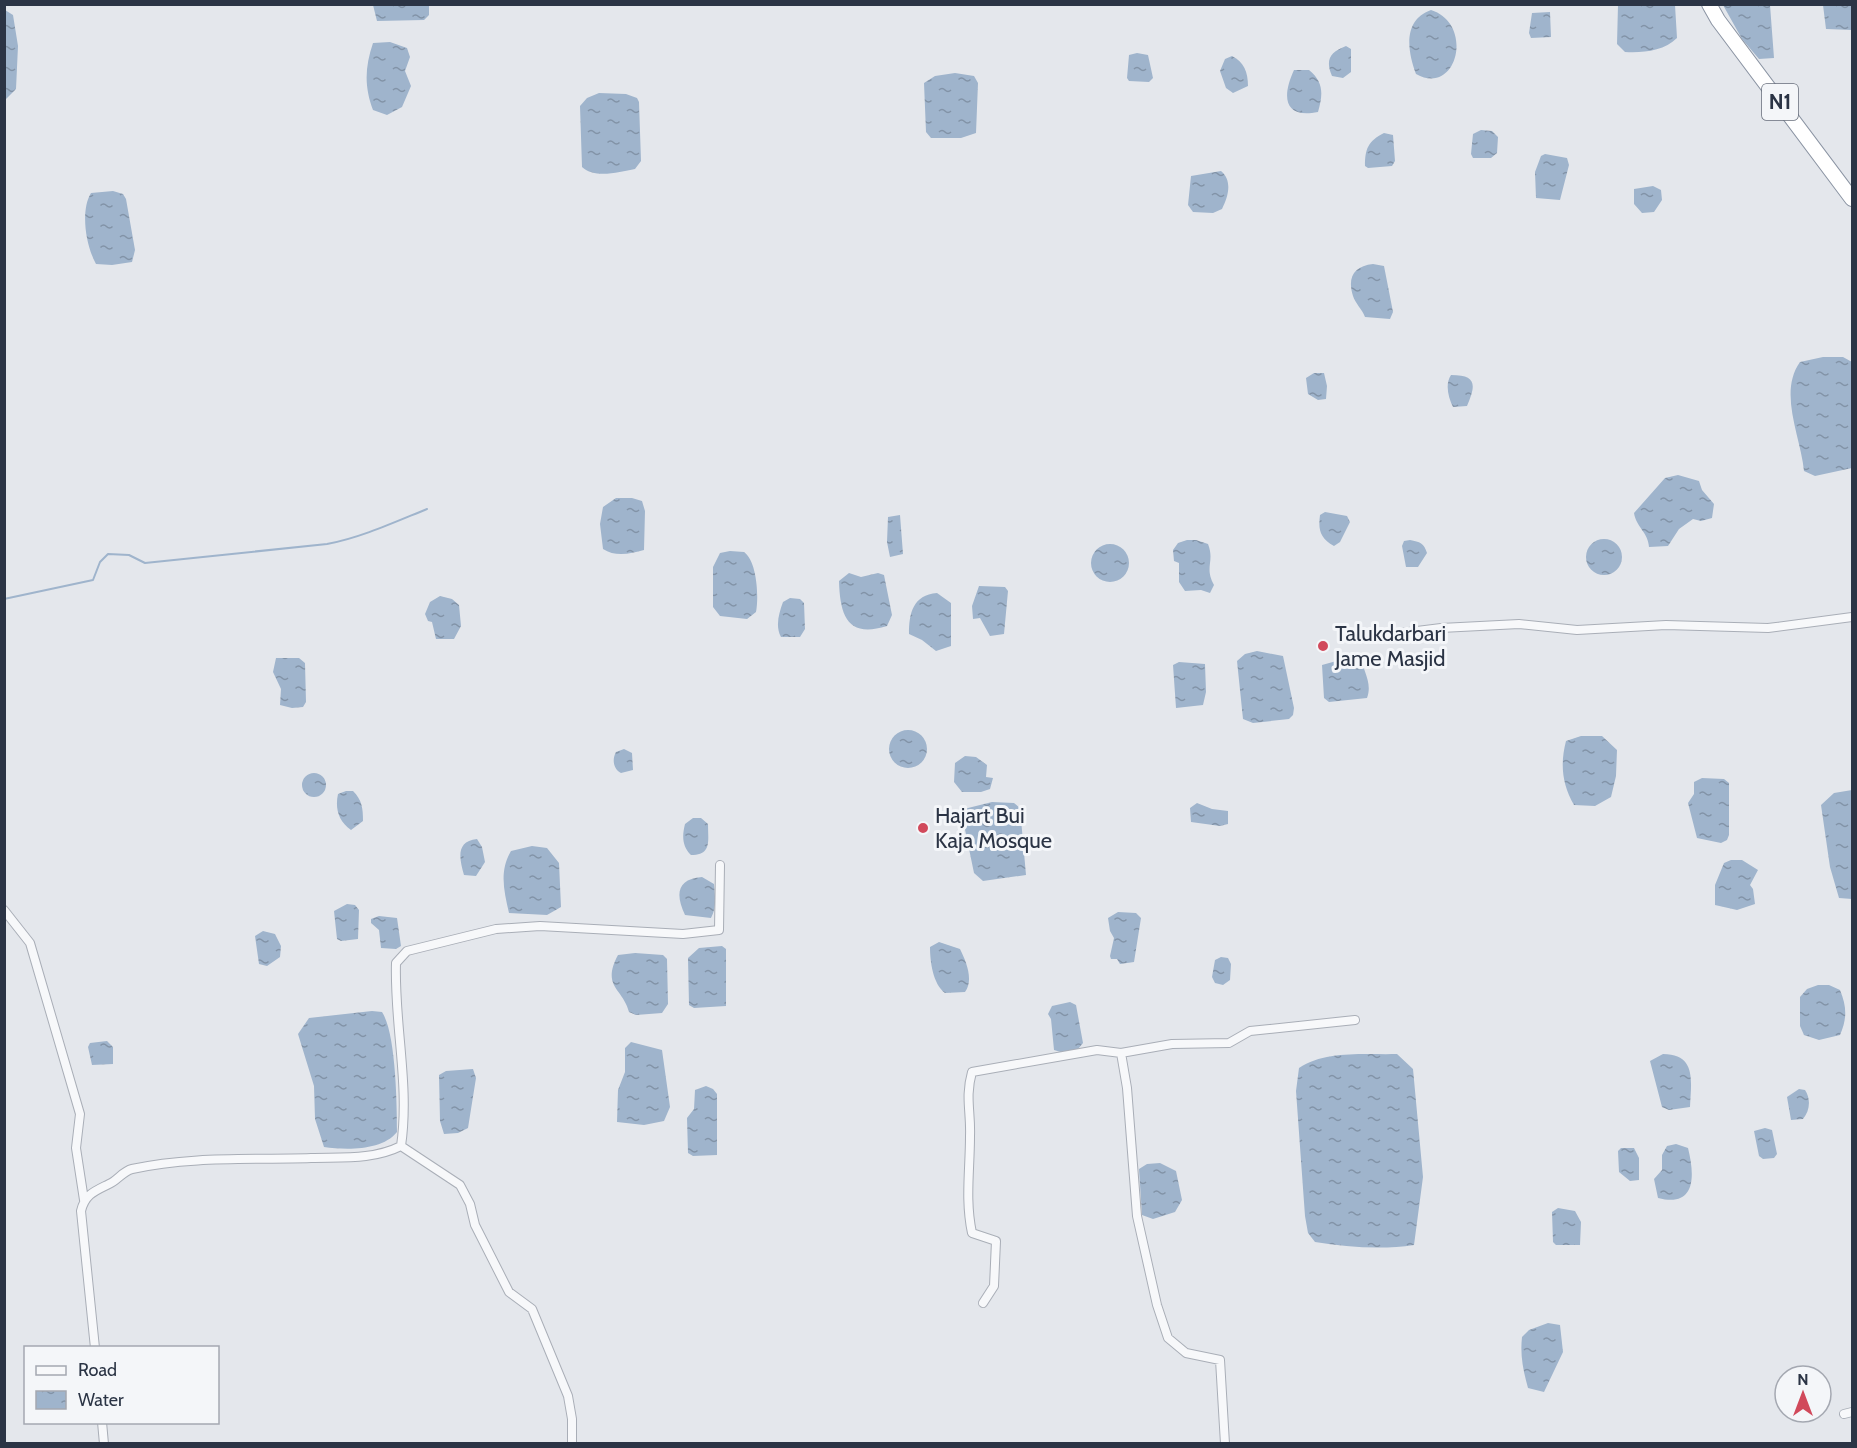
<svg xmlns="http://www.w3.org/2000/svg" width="1857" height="1448" viewBox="0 0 1857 1448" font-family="Cabin,sans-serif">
	<defs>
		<pattern id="water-ripples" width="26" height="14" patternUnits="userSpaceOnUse" patternTransform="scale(1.5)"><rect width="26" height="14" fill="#9fb4cc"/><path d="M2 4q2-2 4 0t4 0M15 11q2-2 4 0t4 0" fill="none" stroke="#8293a7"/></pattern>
	</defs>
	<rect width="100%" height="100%" fill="#e4e7ec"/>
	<path fill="url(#water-ripples)" d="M373,5H429V15L424,20L377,21Z
		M1618,5H1675L1677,38C1664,51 1643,53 1625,52L1617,44Z
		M1723,5H1770L1774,58L1759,59L1742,39Z
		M1823,5H1852V30L1826,29Z
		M5,10L13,15L18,46L16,89L5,100Z
		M1431,10C1475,24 1457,97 1416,74C1407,50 1403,20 1431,10Z
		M1550,12L1551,37L1531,38L1529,33L1532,13Z
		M390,42L407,48L410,57L405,71L411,86L402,107L387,115L373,110C364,86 365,67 373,43Z
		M1346,46L1351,49V72L1343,78L1332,76C1325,60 1330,52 1346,46Z
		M1137,53L1148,55L1153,78L1149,82L1129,81L1127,78L1129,55Z
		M1232,56C1244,62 1248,72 1248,86L1233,93L1226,88L1220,71L1225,59Z
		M1294,70H1309C1324,82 1323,95 1318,112C1283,119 1282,96 1294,70Z
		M955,73L974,76L978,83L976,133L961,138H931L926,132L924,83L935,76Z
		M599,93L626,94L637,98L639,102L641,161L635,169C619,172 595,179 582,167L580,106L587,98Z
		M1481,130L1492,131L1498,137L1497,153L1491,158H1473L1471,154L1473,134Z
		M1384,133L1393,135L1395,161L1392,166L1368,168L1365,166C1365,149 1368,141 1384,133Z
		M1545,154L1567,158L1569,165L1560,200L1536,198L1535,172L1541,156Z
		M1221,171C1233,181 1228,197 1222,209L1213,213L1193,212L1188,205L1191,176Z
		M1653,186L1661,190L1662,200L1654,212L1642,213L1634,204V189Z
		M113,191L123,194L126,199L135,250L132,262L112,265L96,264C86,246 80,211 91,193Z
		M1373,264L1384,266L1393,312L1390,319L1365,317C1362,309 1355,303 1353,296C1347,277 1354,266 1373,264Z
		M1823,357H1843L1852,362V468L1815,476L1804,471C1801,437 1778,393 1800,362Z
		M1314,373H1324L1327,386L1326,399L1318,400L1308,394L1306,378Z
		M1451,375C1477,375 1476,385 1467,406L1453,407C1448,397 1445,384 1451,375Z
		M1678,475L1699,481L1702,490L1714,504L1712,518L1701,521L1693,519L1679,529L1668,546L1649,547C1648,532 1636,527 1634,513L1665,478Z
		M616,498H632L642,501L645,511L644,550C630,554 615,557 603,549L600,524L603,507Z
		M1325,512L1347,516L1350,522L1340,542L1334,546C1320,538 1318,530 1320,515Z
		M900,515L903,554L890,557L887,542L888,517Z
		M1586 557a18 18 0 1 1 36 0a18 18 0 1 1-36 0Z
		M1187,540H1196L1208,544C1215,562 1204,567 1214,585L1210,593L1201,590L1185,591L1179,582V563L1174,561L1173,550L1178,543Z
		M1410,540C1420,542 1424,543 1427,553L1418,567H1406L1402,546L1404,541Z
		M1091 563a19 19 0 1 1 38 0a19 19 0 1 1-38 0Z
		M730,551L744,552C757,561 759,597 756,612L747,619L720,616L713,607V567L720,553Z
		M849,573L861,577L878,573L884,575L892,615L887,626C848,638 840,617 839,581Z
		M979,586L1005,587L1008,591L1004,634L990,636L980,618L973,619L972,606Z
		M937,593L951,603V646L936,651L922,640L909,634C909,613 913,595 937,593Z
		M440,596L452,599L459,605L461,626L454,639H436L432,622L428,621L425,614L430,602Z
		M790,598L800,599L804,603L805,629L800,637H781C775,626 779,613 783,602Z
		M1257,651L1283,656L1294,708L1293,715L1289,719L1253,723L1243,719L1237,661L1245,654Z
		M1358,655L1361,656C1362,670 1373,682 1367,698L1329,702L1324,698L1322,665Z
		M276,658H299L305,663L306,702L303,707L292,708L280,705L281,689L273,672Z
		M1179,662L1205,664L1206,692L1203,705L1176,708L1173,665Z
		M889 749a19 19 0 1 1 38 0a19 19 0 1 1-38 0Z
		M1581,736H1602L1617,750L1616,776L1611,797L1595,806L1574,805C1562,784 1560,764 1566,741Z
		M624,749L632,753L633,770L621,773C613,769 612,759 616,752Z
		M965,756L976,757L987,765L986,777L993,778L990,789L981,792H962L954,782L955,763Z
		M302 785a12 12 0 1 1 24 0a12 12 0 1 1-24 0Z
		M1702,778L1724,779L1729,783V835L1727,840L1721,843L1697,838L1688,803L1694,794V782Z
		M1852,790V899L1839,898L1830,867L1821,805L1834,793Z
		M346,791H353C362,800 363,808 363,821L351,830C338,821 335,808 338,794Z
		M992,802L1014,803L1020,808L1026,875L983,881L974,873L962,815L964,809Z
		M1197,803L1212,809L1228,811V824L1220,826L1191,822L1190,808Z
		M693,818H701L708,824C708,841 712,855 691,855C682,846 682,836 685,824Z
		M477,839L482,847L485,862L476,876L464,875C459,858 456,841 477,839Z
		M532,846L547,848L559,863L561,907L547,915L509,913C504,891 499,871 511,851Z
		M1731,860H1742L1758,870L1750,885L1753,889L1755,904L1737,910L1715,905V885L1724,863Z
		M702,877L714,884C715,896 717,907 711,918L685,915C675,894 677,879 702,877Z
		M347,904L355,905L359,910L358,939L341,941L337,939L334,911Z
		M1118,912L1136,913L1141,918L1134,962L1120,964L1117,959H1111L1110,956L1114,938L1110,931L1108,918Z
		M379,916L397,918L401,946L396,949L381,948L379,930L371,923V919Z
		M263,931L275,934L281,946L280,957L267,966L259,964L255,936Z
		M939,942L960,949C966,961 974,980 965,992L945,993C933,984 930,962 930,947Z
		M722,946L726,949V1006L694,1008L689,1005L688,958L699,948Z
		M635,953L663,955L667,959L668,1004L662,1013L636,1015L629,1012C623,988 601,987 618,955Z
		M1221,957L1228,958L1231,964L1230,980L1223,985L1215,983L1212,977L1215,960Z
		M1818,985H1829L1840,990C1847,1007 1847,1019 1840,1035L1819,1040L1804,1035L1800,1026V997L1807,989Z
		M1070,1002L1076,1005L1083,1043L1078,1049L1064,1053L1054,1050L1051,1019L1048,1014L1052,1006Z
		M372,1011L382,1012C396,1033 397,1105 397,1132C382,1151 346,1150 324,1147L315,1119L314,1086L298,1034L309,1018Z
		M107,1041L113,1047V1064L92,1065L88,1047L90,1043Z
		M631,1042L662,1050L670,1107L664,1121L644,1125L617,1122L618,1090L625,1072V1048Z
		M1397,1054L1413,1069L1423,1177L1414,1245C1382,1250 1347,1247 1315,1242L1308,1233L1305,1216L1296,1091L1299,1068C1326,1050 1366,1055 1397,1054Z
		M1663,1054C1697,1054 1691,1082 1690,1107L1669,1110L1662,1107L1650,1061Z
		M473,1069L476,1078L468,1128L458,1133L444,1134L440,1121L439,1075L446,1071Z
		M706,1086L713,1089L717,1094V1155L693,1156L688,1153L687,1118L694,1109L695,1090Z
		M1799,1089L1805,1090C1811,1099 1810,1111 1803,1119L1791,1120L1787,1097Z
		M1765,1128L1772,1130L1777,1154L1774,1158L1763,1159L1759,1156L1754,1131Z
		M1676,1144L1688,1148C1695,1176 1696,1208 1658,1198L1654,1179L1662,1170V1155L1667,1146Z
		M1621,1148H1634L1639,1158V1180L1630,1181L1619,1172L1618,1151Z
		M1160,1163L1176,1171L1182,1200L1175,1212L1153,1219L1142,1215L1139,1169L1147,1164Z
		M1558,1208L1575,1211L1581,1222L1580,1245H1556L1553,1242L1552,1212Z
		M1548,1323L1560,1325L1563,1352L1544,1392L1528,1388C1523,1370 1520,1355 1522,1337L1529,1330Z"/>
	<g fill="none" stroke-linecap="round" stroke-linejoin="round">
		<path stroke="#9fb4cc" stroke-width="2" d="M4,599L93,580L100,562L108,554L129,555L145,563L327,544C360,538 395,522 427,509"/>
		<defs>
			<path id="minor" d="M1377,636L1441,628L1519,624L1577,630L1666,625L1768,628L1852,617
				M4,910L30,943L80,1114L76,1148L84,1200
				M1121,1053L1127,1088L1137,1216L1157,1305L1168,1338L1186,1353L1220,1360L1225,1444
				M401,1146C410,1085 394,1024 396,963L407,951L496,929L540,926L683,934L719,930L720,865
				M983,1303L994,1286L996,1241L972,1233C965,1200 970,1170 970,1136C971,1112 965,1097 972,1072L1097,1050L1121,1053L1172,1044L1229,1043L1250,1031L1355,1020
				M95,1348L81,1211C85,1194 95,1191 109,1184C117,1181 123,1171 132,1169C190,1156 252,1160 311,1158C342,1157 373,1160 401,1146L460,1185L470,1204L475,1225L509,1292L532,1309L568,1396L572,1419V1444
				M1844,1414L1852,1412
				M102,1422L104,1444"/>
			<path id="trunk" d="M1709,4L1718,20L1852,199"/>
		</defs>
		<use href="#minor" stroke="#a9aeb7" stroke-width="10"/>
		<use href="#trunk" stroke="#8b94a3" stroke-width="16"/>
		<use href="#minor" stroke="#f7f8fa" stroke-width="8"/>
		<use href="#trunk" stroke="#fff" stroke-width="14"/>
	</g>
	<g fill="#d1495b" stroke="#f4f6f9" stroke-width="2">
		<circle cx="1323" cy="646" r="6"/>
		<circle cx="923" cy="828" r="6"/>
	</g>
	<g text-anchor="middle" stroke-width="6" stroke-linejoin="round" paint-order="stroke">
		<rect fill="#f4f6f9" stroke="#676e7b" stroke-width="1.5" x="1762" y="84" width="36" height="36" rx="4.5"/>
		<g font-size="21" font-weight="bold" fill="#2b3445">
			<text x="1780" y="109">N1</text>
		</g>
		<g font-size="22" fill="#2b3445" stroke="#f4f6f9" text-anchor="start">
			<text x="1335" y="641">Talukdarbari<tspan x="1335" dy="25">Jame Masjid</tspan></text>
			<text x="935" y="823">Hajart Bui<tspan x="935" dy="25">Kaja Mosque</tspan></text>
		</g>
	</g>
	<rect width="1857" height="1448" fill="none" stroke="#2b3445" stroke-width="12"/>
	<rect x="24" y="1346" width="195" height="78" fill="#f4f6f9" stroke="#a4a8b1" stroke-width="1.5"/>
	<rect x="36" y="1366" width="30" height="9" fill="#f7f8fa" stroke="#a4a8b1" stroke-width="1.5"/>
	<text x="78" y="1376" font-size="18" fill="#2b3445">Road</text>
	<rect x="36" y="1391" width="30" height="18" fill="url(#water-ripples)" stroke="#a4a8b1" stroke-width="1.5"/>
	<text x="78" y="1406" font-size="18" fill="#2b3445">Water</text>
	<g transform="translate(1803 1394)"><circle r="28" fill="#f4f6f9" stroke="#a4a8b1" stroke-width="1.5"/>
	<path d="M0-4.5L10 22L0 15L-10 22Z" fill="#d1495b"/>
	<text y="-9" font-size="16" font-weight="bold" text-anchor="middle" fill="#2b3445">N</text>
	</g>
</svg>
